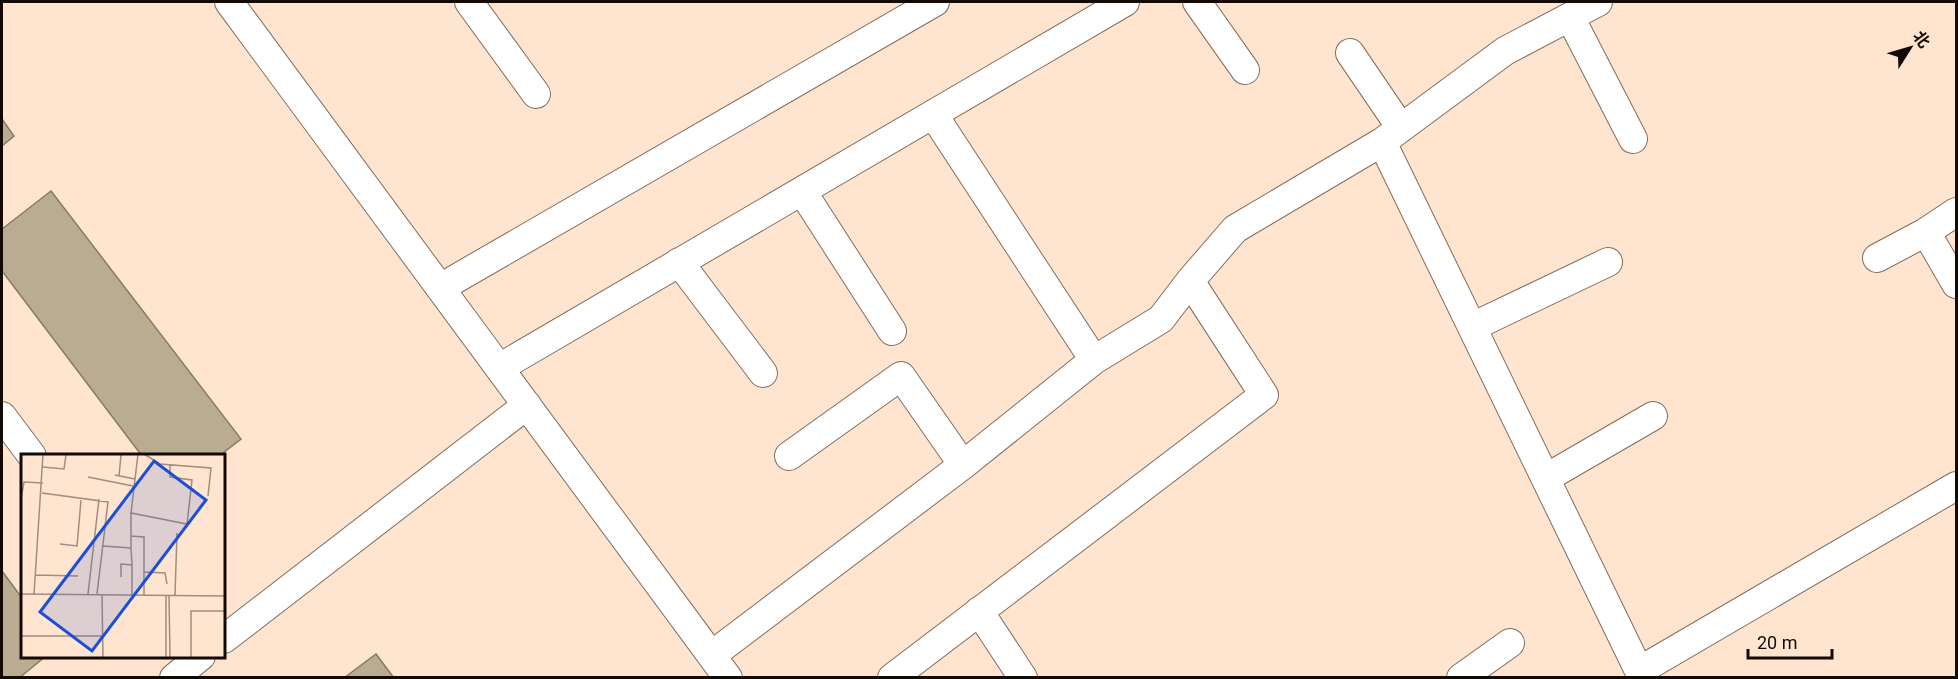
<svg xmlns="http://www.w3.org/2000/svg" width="1958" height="679" viewBox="0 0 1958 679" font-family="Roboto,'Noto Sans SC',sans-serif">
	<rect width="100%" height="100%" fill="#ffe5d0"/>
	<path fill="#b9ac91" stroke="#877b62" stroke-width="1.5" d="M2,119L14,136L2,146Z
		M51,191L241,439L219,456H142L2,271V229Z
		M2,571L22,598V656H46L19,678H2Z
		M376,654L394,678H344Z"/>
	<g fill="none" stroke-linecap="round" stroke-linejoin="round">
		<defs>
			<path id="minor" d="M229,2L728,678
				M469,2L536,94
				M1197,2L1245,70
				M1570,17L1633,139
				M1350,53L1401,128
				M933,114L1094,360L963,465
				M1382,142L1505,51L1598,2
				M802,191L892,331
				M1956,212L1926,232L1956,284
				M1877,258L1926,232
				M679,262L763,373
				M1190,281L1235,229L1382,142L1639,671L1956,486
				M440,288L935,2
				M1472,327L1608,262
				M499,368L1125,2
				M2,416L32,456
				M1546,478L1653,416
				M979,611L1023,678
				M224,639L527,405
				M712,655L963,465L901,376L789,456
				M174,678L201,656
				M892,678L1264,395L1190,281L1161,319L1094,360
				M1461,678L1510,643"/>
		</defs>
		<use href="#minor" stroke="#836c5a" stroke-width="30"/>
		<use href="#minor" stroke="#fff" stroke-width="28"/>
	</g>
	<g transform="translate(21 454)">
		<rect width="204" height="204" fill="#ffe5d0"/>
		<path fill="none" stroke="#a18d7f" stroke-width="1.5" d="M123,0L139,10L190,14L187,42M22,13L43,15L45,1M94,21L114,25M98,22L100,1M67,23L112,32M21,39L87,48L76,140M0,45L3,28L22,29M110,59L117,0M110,82V59L166,70L171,26L149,23V11M39,90L56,92L60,46M82,92L110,94L111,111M110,94V82L123,83V141M123,118L144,119L146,130M14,121L57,122M100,123V110L111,111V141M0,140L204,142M13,140L22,0M67,140L78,45M81,141L82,204M148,141L149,204M154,141L156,79M0,182H81M145,204V141M170,204V157H204"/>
		<path fill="#1d4ed8" fill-opacity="0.15" stroke="#1d4ed8" stroke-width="3" d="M133,7L185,46L71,197L19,158Z"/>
		<rect width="204" height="204" fill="none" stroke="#130a05" stroke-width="3"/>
	</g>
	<rect width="1958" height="679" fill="none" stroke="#130a05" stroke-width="6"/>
	<g transform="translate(1910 48) rotate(53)" stroke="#ffe5d0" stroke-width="4.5" paint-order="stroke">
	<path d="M0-4.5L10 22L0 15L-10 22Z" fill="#130a05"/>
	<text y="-9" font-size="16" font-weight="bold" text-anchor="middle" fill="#130a05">北</text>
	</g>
	<path d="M1748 649v9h84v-9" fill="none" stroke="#130a05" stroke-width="3"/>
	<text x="1757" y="649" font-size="18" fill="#130a05" stroke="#ffe5d0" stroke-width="4.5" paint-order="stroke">20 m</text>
</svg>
